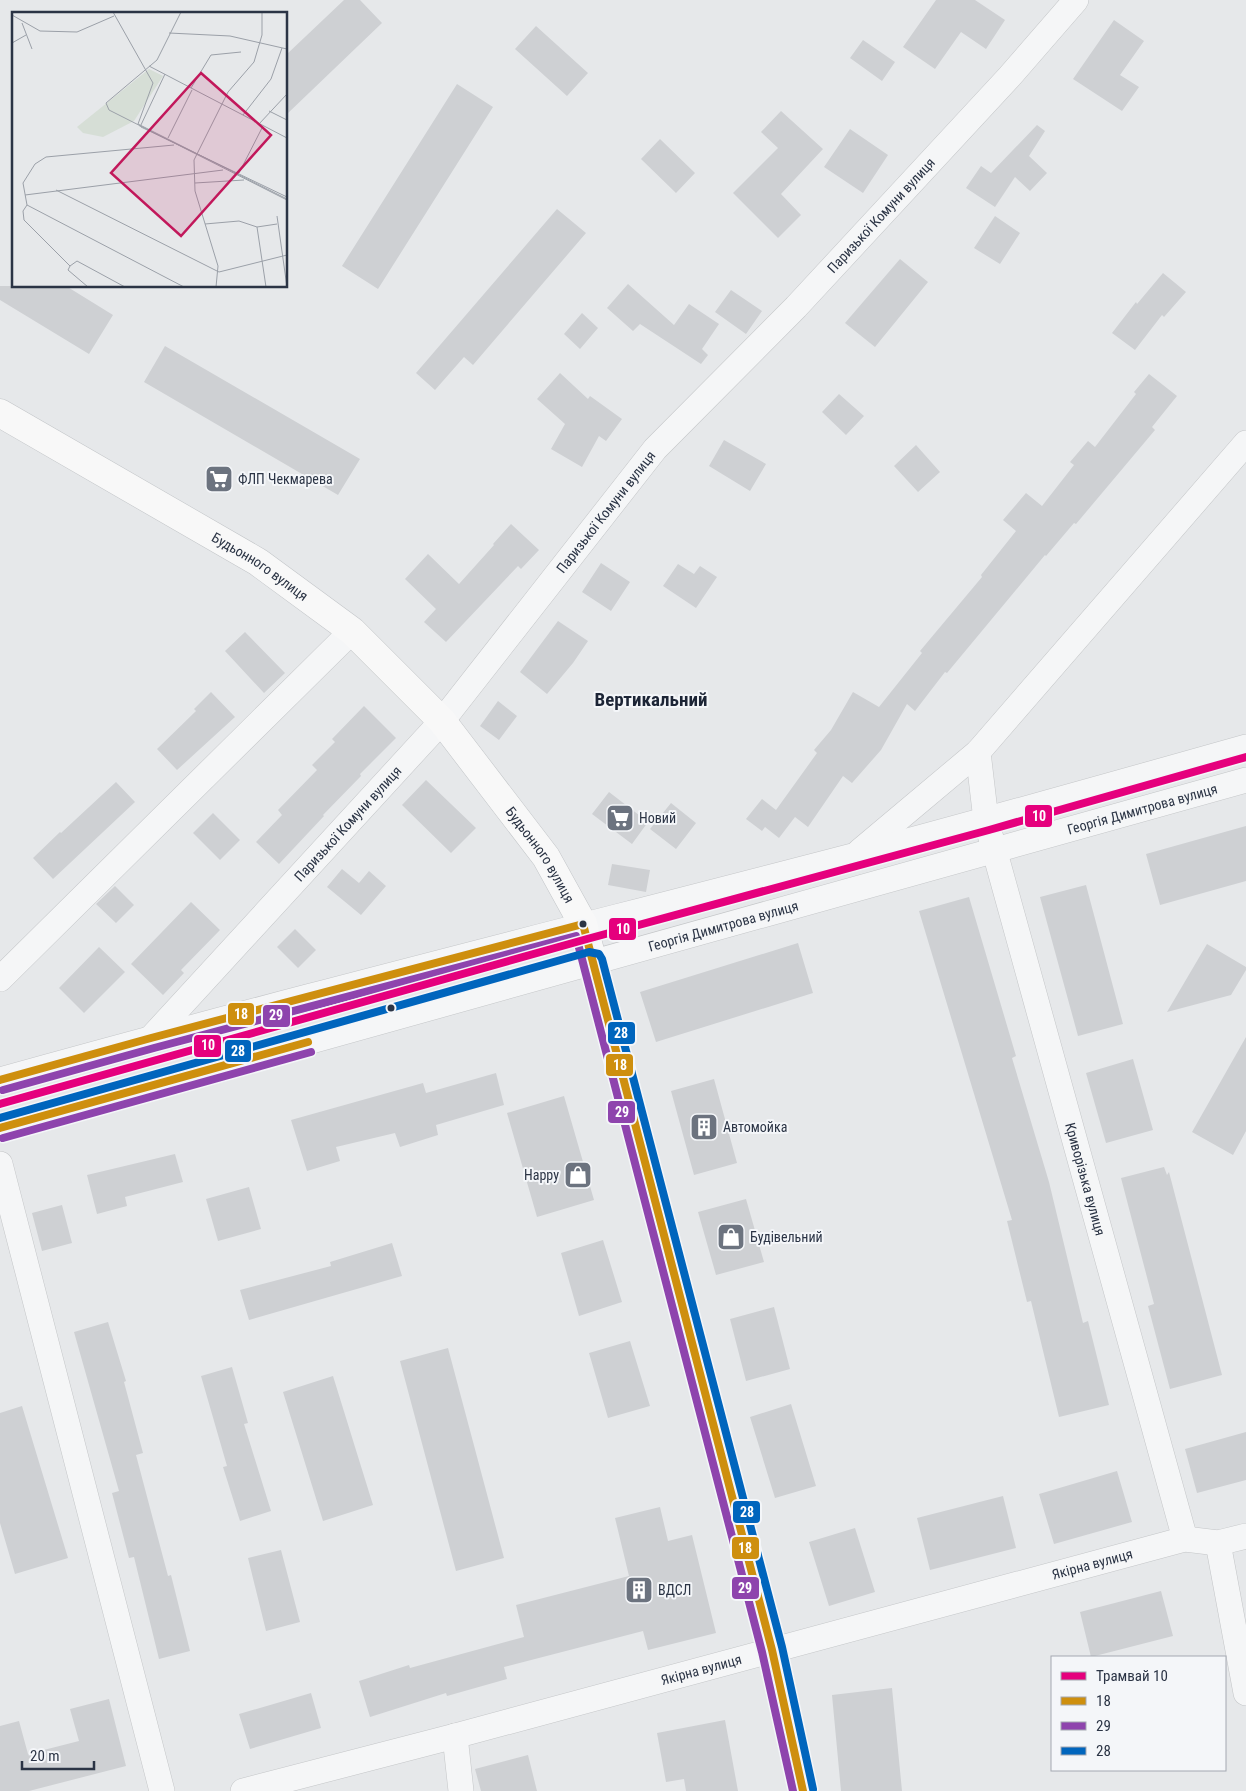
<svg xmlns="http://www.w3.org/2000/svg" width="1246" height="1791" viewBox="0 0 1246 1791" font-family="'Roboto Condensed',sans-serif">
	<rect width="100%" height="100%" fill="#e6e8ea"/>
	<path fill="#ced0d3" d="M344,0H360L382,23L286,115V55Z
		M936,0H975L1005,20L986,49L961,32L935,69L903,47Z
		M1114,20L1144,41L1120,75L1139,87L1122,111L1073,79Z
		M536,26L588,73L567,96L515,49Z
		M863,40L895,62L882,81L850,58Z
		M457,84L493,107L378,289L342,266Z
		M781,111L823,149L781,194L801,215L778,238L733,193L778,148L761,132Z
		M1037,125L1045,131L1029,156L1047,173L1030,191L1015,177L995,207L966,188L981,166L991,173Z
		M850,129L888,155L863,193L824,167Z
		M660,139L695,173L676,193L641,159Z
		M557,209L586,233L473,365L464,357L435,390L416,373Z
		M995,216L1020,233L1000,264L974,248Z
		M900,259L928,282L875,347L845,323Z
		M1163,273L1186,292L1164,317L1162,315L1135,350L1112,333L1136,302L1137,304Z
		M628,284L674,325L689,304L719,324L702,349L708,355L701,364L640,324L633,331L607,308Z
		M0,286H66L113,315L89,354L0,300Z
		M731,290L762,311L746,334L715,312Z
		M582,313L598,328L580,349L564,334Z
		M165,346L360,459L338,495L144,382Z
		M560,373L588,399L590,396L622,419L606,441L599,436L582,467L551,449L565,424L537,399Z
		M1149,374L1177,396L1152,427L1155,430L1076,524L1074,523L1046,556L1045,555L947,673L945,672L915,711L907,704L881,750L852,783L843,776L808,827L795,817L779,838L765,827L762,831L746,819L762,799L776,810L817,753L814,750L831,730L853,692L879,707L922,653L920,651L982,577L981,575L1016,531L1003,520L1026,493L1042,506L1074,465L1070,462L1088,441L1095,447L1136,394L1134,392Z
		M839,394L864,416L846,435L822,412Z
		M724,440L766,464L750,491L709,466Z
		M916,445L940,472L918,492L894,466Z
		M511,524L539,550L521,569L518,566L446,642L424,622L436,609L405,579L428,554L459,584L494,545L493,544Z
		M601,563L630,582L611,611L582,592Z
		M678,564L694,574L700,566L717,577L696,608L663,586Z
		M558,621L588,641L573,663L547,694L520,672Z
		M245,632L285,673L264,693L225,651Z
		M211,692L235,717L177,770L157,749L196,711L194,709Z
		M498,701L517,716L499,740L480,726Z
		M364,706L396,738L360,774L361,776L323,815L324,816L279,864L256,842L282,815L278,810L317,770L312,765L335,742L332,739Z
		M426,780L476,828L451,853L402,805Z
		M116,782L135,802L53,879L33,858L60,832L61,833Z
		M609,792L648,822L632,844L592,814Z
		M671,803L696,823L676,849L650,829Z
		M213,813L240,840L220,860L193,833Z
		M1246,826V881L1160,905L1146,854Z
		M612,864L650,870L646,892L608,885Z
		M342,869L359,883L369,871L386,886L361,915L327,887Z
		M1086,885L1123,1024L1078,1036L1040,897Z
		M115,886L134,905L116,923L96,904Z
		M969,897L1016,1056L1012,1058L1049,1182L1083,1323L1088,1321L1109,1405L1059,1417L1031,1301L1027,1302L1007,1221L1012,1220L919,911Z
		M191,902L220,930L181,970L184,973L163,995L131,964Z
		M295,929L316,950L298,968L277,947Z
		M798,943L813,993L656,1042L640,992Z
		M1207,944L1246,967V970L1231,995L1167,1012Z
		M99,947L125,972L84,1013L59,988Z
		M1246,1037V1131L1233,1155L1192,1132Z
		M1133,1059L1153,1130L1106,1143L1086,1073Z
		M496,1073L504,1105L436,1125L438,1135L400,1147L395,1133L336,1147L340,1161L307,1171L291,1120L423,1083L426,1093Z
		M714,1079L737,1163L694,1175L671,1091Z
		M564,1096L594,1200L537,1217L507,1113Z
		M175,1154L183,1182L125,1197L127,1206L97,1214L87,1175Z
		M1164,1167L1167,1175L1169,1172L1222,1375L1170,1389L1148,1306L1154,1304L1121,1178Z
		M249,1187L261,1229L218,1241L206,1199Z
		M746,1199L764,1262L716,1275L698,1212Z
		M62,1205L72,1243L42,1251L32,1213Z
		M603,1240L622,1302L579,1316L561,1253Z
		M392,1243L402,1276L249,1320L240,1290L331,1266L330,1262Z
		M774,1307L790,1369L746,1381L730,1319Z
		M108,1322L126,1381L124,1382L143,1453L136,1455L168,1576L171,1575L190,1651L159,1659L134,1557L129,1558L112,1493L119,1491L74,1332Z
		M630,1341L650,1406L608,1418L589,1353Z
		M448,1348L504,1558L456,1571L400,1361Z
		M232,1367L248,1423L244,1424L271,1511L240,1521L223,1467L227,1466L201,1376Z
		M333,1376L373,1505L323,1521L283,1392Z
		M791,1404L816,1486L775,1498L750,1417Z
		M22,1406L68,1558L15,1574L0,1523V1413Z
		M1246,1432V1480L1197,1493L1185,1449Z
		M1117,1471L1132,1522L1054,1544L1039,1494Z
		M1003,1496L1016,1548L930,1570L917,1518Z
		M660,1507L668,1541L692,1535L716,1633L648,1650L643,1631L504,1667L507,1679L447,1696L446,1693L370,1717L359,1681L409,1665L410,1668L524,1637L516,1605L629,1576L615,1518Z
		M855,1528L875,1592L829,1606L809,1542Z
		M281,1550L300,1622L266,1631L248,1558Z
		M1161,1591L1173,1636L1091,1657L1080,1612Z
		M892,1688L902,1791H841L832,1695Z
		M311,1693L321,1728L250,1749L239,1714Z
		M109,1699L126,1766L29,1791H0V1726L19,1721L28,1754L79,1741L70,1709Z
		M725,1720L738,1791H686L684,1779L666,1782L657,1733Z
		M528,1755L537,1791H481L475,1769Z"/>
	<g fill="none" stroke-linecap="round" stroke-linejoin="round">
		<defs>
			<g id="minor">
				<path id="s1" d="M978,752L986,820L1185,1539"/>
				<path d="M860,851L978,752L1246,443"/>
				<path d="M0,979L352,631"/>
				<path id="s2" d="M151,1038L442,721L655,449L796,307L1010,76L1076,0"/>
				<path d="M0,1080C283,1001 568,930 852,856C984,821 1115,784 1246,747"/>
				<path id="s3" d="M0,1128L1246,780"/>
				<path d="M0,1164L162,1791"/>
				<path d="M1218,1543L1246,1693"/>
				<path d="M455,1736L461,1791"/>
				<path id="s4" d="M243,1791L455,1736L1185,1539L1218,1543L1246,1536"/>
			</g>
			<g id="major">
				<path id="s5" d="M0,413L258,562L352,631L442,721L546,857L583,924L772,1650L803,1791"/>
			</g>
		</defs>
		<use href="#minor" stroke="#c4c6c8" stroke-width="26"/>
		<use href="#major" stroke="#c2c5c8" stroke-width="29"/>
		<use href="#minor" stroke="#f5f6f7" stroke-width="25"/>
		<use href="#major" stroke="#f8f8f8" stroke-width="28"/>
		<defs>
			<path id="bus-1" d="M0,1080L151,1038L583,924L772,1650L803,1791
				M0,1128L308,1042"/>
			<path id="bus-2" d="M3,1090L154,1048L576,936L762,1652L793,1791
				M3,1138L311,1052"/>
			<path id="bus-3" d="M0,1118L589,952L599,954L602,959L782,1647L813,1789"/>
		</defs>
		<use href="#bus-1" stroke="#f4f6f9" stroke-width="11"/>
		<use href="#bus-2" stroke="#f4f6f9" stroke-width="11"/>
		<use href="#bus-3" stroke="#f4f6f9" stroke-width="11"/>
		<use href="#bus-1" stroke="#ce8f0e" stroke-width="8"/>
		<use href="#bus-2" stroke="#8e44ad" stroke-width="8"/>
		<use href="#bus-3" stroke="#0065bd" stroke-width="8"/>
		<defs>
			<path id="tram-1" d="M0,1104L587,939L989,830L1246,757"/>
		</defs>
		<use href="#tram-1" stroke="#f4f6f9" stroke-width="11"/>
		<use href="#tram-1" stroke="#e5007d" stroke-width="8"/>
	</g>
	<defs>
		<symbol id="supermarket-square" viewBox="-11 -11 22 22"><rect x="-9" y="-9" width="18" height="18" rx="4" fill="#6c737f" stroke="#f4f6f9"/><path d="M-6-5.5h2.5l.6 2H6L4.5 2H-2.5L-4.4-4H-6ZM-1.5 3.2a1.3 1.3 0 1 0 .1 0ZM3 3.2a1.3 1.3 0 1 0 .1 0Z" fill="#fff"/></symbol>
		<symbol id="building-square" viewBox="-11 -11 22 22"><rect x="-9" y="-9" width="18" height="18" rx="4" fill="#6c737f" stroke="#f4f6f9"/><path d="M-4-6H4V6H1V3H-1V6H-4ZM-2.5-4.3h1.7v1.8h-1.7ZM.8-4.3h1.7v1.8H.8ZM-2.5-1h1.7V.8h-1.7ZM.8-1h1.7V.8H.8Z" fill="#fff"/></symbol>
		<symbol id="shop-square" viewBox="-11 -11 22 22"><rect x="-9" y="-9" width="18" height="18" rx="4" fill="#6c737f" stroke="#f4f6f9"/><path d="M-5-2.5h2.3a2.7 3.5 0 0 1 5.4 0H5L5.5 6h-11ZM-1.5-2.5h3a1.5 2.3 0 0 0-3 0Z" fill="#fff"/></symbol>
	</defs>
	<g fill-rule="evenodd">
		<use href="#supermarket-square" x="203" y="463" width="32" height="32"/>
		<use href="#supermarket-square" x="604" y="802" width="32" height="32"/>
		<use href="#building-square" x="688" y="1111" width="32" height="32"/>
		<use href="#shop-square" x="562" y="1159" width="32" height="32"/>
		<use href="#shop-square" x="715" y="1221" width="32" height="32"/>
		<use href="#building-square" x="623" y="1574" width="32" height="32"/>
	</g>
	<g fill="#2b3445" stroke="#f4f6f9" stroke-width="2">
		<circle cx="583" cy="924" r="4.5"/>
		<circle cx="391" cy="1008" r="4.5"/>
	</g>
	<g text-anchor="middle" stroke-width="4" stroke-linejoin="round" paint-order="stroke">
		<g font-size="14" fill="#2b3445" stroke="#f4f6f9">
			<text dy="5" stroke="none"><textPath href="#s2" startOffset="1101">Паризької Комуни вулиця</textPath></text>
			<text dy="5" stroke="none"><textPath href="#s2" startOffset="696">Паризької Комуни вулиця</textPath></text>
			<text dy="5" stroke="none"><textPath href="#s5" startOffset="302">Будьонного вулиця</textPath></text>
			<text dy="5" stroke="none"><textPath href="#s3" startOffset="1186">Георгія Димитрова вулиця</textPath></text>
			<text dy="5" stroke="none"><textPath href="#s2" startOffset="291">Паризької Комуни вулиця</textPath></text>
			<text dy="5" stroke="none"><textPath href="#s5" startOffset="708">Будьонного вулиця</textPath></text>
			<text dy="5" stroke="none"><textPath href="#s3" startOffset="751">Георгія Димитрова вулиця</textPath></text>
			<text dy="5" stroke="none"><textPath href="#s1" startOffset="441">Криворізька вулиця</textPath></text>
			<text dy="5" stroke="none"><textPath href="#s4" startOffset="879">Якірна вулиця</textPath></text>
			<text dy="5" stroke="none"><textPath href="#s4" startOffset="474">Якірна вулиця</textPath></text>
		</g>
		<g font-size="14" fill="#2b3445" stroke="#f4f6f9" text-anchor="start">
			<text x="238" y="484">ФЛП Чекмарева</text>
			<text x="639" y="823">Новий</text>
			<text x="723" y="1132">Автомойка</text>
			<text x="559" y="1180" text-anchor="end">Happy</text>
			<text x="750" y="1242">Будівельний</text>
			<text x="658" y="1595">ВДСЛ</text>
		</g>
		<g font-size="19" font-weight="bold" fill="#1d2536" stroke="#f4f6f9">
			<text x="651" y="706">Вертикальний</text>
		</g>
	</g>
	<g transform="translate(12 12)">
		<rect width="275" height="275" fill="#e6e8ea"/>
		<path d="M137,57L151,64L122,109L91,125L71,121L65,115Z" fill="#d6ded6"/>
		<path fill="none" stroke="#9ba0a8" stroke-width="1" d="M101,0L141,71L126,112L275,187M169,0L145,48L94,91L97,98L275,188M0,3L28,19L65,20L102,4M10,11L20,37M157,21L218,24L275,37M0,31L14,23M137,54L275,126M179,76L199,43L229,40M257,99L275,108M231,103L259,67L270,36M247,112L275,82M128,115L153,62M129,115L275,185M156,126L180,78M227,161L251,114M183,171L232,168M44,178L207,260L275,243M13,183L211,158M15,193L172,275M265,204L275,275M193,212L227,209L245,215L254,275M245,215L265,212M58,254L12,208L11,199L15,193L11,171L23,152L34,145L162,133M58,254L65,249L113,275M58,254L56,258L76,275M204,275L206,254L183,179L182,148L216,80L242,50L250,23V0"/>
		<path fill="#c2185b" fill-opacity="0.15" stroke="#c2185b" stroke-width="2.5" d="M189,61L259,123L169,224L99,161Z"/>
		<rect width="275" height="275" fill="none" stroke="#2b3445" stroke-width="2.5"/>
	</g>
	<g stroke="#f4f6f9" stroke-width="2">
		<rect x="1024" y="804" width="29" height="24" rx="5" fill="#e5007d"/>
		<rect x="608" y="917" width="29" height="24" rx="5" fill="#e5007d"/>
		<rect x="227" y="1002" width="28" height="24" rx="5" fill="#ce8f0e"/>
		<rect x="262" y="1004" width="29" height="24" rx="5" fill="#8e44ad"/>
		<rect x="607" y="1021" width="29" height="24" rx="5" fill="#0065bd"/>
		<rect x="193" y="1034" width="29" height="24" rx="5" fill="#e5007d"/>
		<rect x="224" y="1039" width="28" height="24" rx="5" fill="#0065bd"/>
		<rect x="605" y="1053" width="29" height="24" rx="5" fill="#ce8f0e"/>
		<rect x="607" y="1100" width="29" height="24" rx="5" fill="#8e44ad"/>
		<rect x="732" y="1500" width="29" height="24" rx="5" fill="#0065bd"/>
		<rect x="731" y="1536" width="29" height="24" rx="5" fill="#ce8f0e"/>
		<rect x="731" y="1576" width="29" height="24" rx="5" fill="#8e44ad"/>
	</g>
	<g font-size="14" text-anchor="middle" font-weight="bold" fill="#fff">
		<text x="1039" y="821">10</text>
		<text x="623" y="934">10</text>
		<text x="241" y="1019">18</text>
		<text x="276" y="1020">29</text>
		<text x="621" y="1038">28</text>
		<text x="208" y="1050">10</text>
		<text x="238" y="1056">28</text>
		<text x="620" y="1070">18</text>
		<text x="622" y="1117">29</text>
		<text x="747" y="1517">28</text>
		<text x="745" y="1553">18</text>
		<text x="745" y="1593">29</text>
	</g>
	<rect x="1051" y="1656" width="175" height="115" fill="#f4f6f9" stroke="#a4a8b1"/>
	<rect x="1061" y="1672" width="25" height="8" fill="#e5007d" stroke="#a4a8b1"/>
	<text x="1096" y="1681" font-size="15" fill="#2b3445">Трамвай 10</text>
	<rect x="1061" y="1697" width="25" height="8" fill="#ce8f0e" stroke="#a4a8b1"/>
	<text x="1096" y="1706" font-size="15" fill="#2b3445">18</text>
	<rect x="1061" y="1722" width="25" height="8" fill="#8e44ad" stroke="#a4a8b1"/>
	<text x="1096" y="1731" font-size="15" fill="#2b3445">29</text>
	<rect x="1061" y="1747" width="25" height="8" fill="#0065bd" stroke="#a4a8b1"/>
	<text x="1096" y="1756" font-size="15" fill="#2b3445">28</text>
	<path d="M22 1761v8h72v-8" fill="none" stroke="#2b3445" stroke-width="2.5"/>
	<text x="30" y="1761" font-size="15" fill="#2b3445" stroke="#f4f6f9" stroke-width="4" paint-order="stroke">20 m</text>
</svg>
